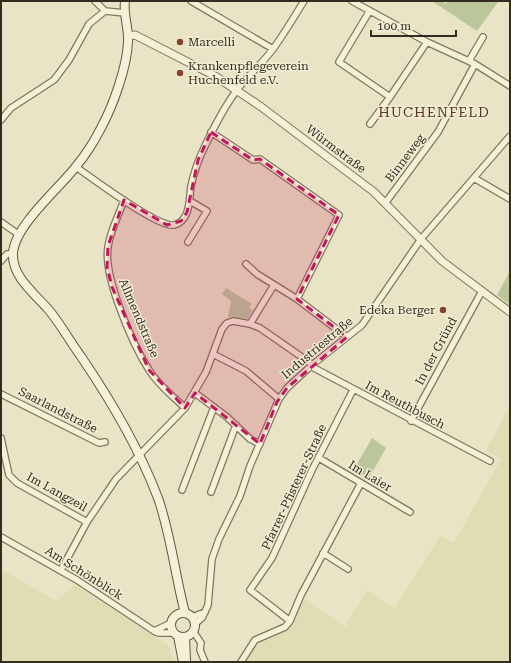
<svg xmlns="http://www.w3.org/2000/svg" width="511" height="663" viewBox="0 0 511 663" font-family="'Roboto Serif',serif">
	<rect width="100%" height="100%" fill="#e9e4c5"/>
	<path fill="#deddb3" d="M510,405V662H244L255,642L286,630L305,599L351,630L346,624L367,590L394,609L440,536L454,543L501,459L486,451Z
		M1,569L56,601L75,584L169,646L173,658L175,657L176,662H1Z"/>
	<path fill="#bbc69a" d="M432,1H441L446,4L448,1L498,2L477,31Z
		M510,271V305L497,295Z
		M226,288L252,304L249,308L253,310L248,319L228,317L231,301L222,294Z
		M372,438L386,448L368,480L353,471Z"/>
	<g fill="none" stroke-linecap="round" stroke-linejoin="round">
		<defs>
			<path id="minor" d="M95,1L105,11
				M191,1L273,49
				M352,1L427,42L475,64L510,86
				M369,12L339,62L390,97
				M469,61L483,37
				M1,120L11,108L54,80L69,60L89,24L105,11L125,13
				M370,124L390,97L427,42
				M211,132L253,160L260,159L339,215L297,299
				M76,167C92,178 158,228 174,225C191,221 189,198 191,186C194,172 199,158 205,146C214,127 224,107 237,90C247,76 262,64 273,49C284,34 294,17 304,1
				M474,178L510,199
				M124,200C119,215 110,231 108,247C103,277 133,345 149,370C158,385 173,396 185,408
				M386,202L438,132L475,64
				M1,222L18,234
				M188,242L207,211L190,201
				M1,261L7,254H13
				M246,264L257,274L297,299L347,337
				M250,324L274,285
				M213,354L246,371L279,399
				M195,393L227,417L250,439L260,444
				M1,394L99,443L105,442
				M411,421L482,291
				M1,438L9,475L17,483L87,522
				M319,458L410,512
				M182,490L214,407
				M211,492L236,425
				M1,537L77,580L154,631L158,633H174
				M323,553L348,569
				M61,570L87,522L116,479L185,408L206,372L222,329L227,323L233,321L250,324L260,328L309,362L314,368L490,461
				M192,617L205,612
				M290,621L250,590L272,558L312,470L353,390
				M195,624L202,618L208,605L212,559L219,539L240,496L250,466L279,399L287,388L312,365L362,325L421,239L510,136
				M154,631L171,623
				M193,631L201,643L200,650L205,662
				M241,662L255,640L285,627L290,621L301,595L361,483"/>
			<path id="tertiary" d="M128,36L135,35L141,38L215,76L260,106L374,192L442,261L510,312"/>
			<path id="secondary" d="M125,1C123,15 129,28 128,42C127,67 113,106 101,128C94,142 84,157 74,169C57,190 16,225 13,252C11,276 34,293 48,309C60,323 69,340 80,355C110,399 139,448 158,498C171,535 175,575 185,613
				M171 625a12 12 0 1 1 24 0a12 12 0 1 1-24 0Z
				M178,636L183,662
				M185,637L186,661"/>
		</defs>
		<use href="#minor" stroke="#83765d" stroke-width="8"/>
		<use href="#tertiary" stroke="#83765d" stroke-width="9"/>
		<use href="#secondary" stroke="#645740" stroke-width="10"/>
		<use href="#minor" stroke="#f5f0d8" stroke-width="5.5"/>
		<use href="#tertiary" stroke="#f5f0d8" stroke-width="7"/>
		<use href="#secondary" stroke="#f5f0d8" stroke-width="8"/>
	</g>
	<path fill="#c2185b" fill-opacity="0.2" stroke="#c2185b" stroke-width="3" stroke-dasharray="8 5" stroke-linejoin="round" d="M211,132L253,160L260,159L339,215L297,299L347,337L287,388L277,402L260,444L195,393L185,408L149,370L112,287L107,267L108,246L124,200L167,225L181,221L187,212L198,160Z"/>
	<g fill="#8b3f33" stroke="#f2edd4" stroke-width="1.5">
		<circle cx="180" cy="42" r="4"/>
		<circle cx="180" cy="73" r="4"/>
		<circle cx="443" cy="310" r="4"/>
	</g>
	<g text-anchor="middle" stroke-width="3" stroke-linejoin="round" paint-order="stroke">
		<g font-size="12" fill="#342c1f" stroke="#f2edd4" text-anchor="start">
			<text x="188" y="46">Marcelli</text>
			<text x="188" y="70">Krankenpflegeverein<tspan x="188" dy="14">Huchenfeld e.V.</tspan></text>
			<text x="435" y="314" text-anchor="end">Edeka Berger</text>
		</g>
		<g font-size="12" fill="#342c1f" stroke="#f2edd4">
			<text transform="translate(336 149) rotate(37)" y="4">Würmstraße</text>
			<text transform="translate(405 158) rotate(-53)" y="4">Binneweg</text>
			<text transform="translate(139 318) rotate(67)" y="4">Allmendstraße</text>
			<text transform="translate(317 348) rotate(-40)" y="4">Industriestraße</text>
			<text transform="translate(436 351) rotate(-62)" y="4">In der Gründ</text>
			<text transform="translate(405 405) rotate(28)" y="4">Im Reuthbusch</text>
			<text transform="translate(58 410) rotate(27)" y="4">Saarlandstraße</text>
			<text transform="translate(370 476) rotate(31)" y="4">Im Laier</text>
			<text transform="translate(294 487) rotate(-65)" y="4">Pfarrer-Pfisterer-Straße</text>
			<text transform="translate(57 492) rotate(29)" y="4">Im Langzeil</text>
			<text transform="translate(84 573) rotate(32)" y="4">Am Schönblick</text>
		</g>
		<g font-size="14" letter-spacing="1" fill="#5c3723" stroke="#f2edd4">
			<text x="434" y="117">HUCHENFELD</text>
		</g>
	</g>
	<rect width="511" height="663" fill="none" stroke="#342c1f" stroke-width="4"/>
	<path d="M371 30v6h85v-6" fill="none" stroke="#342c1f" stroke-width="2"/>
	<text x="377" y="30" font-size="12" fill="#342c1f" stroke="#f2edd4" stroke-width="3" paint-order="stroke">100 m</text>
</svg>
